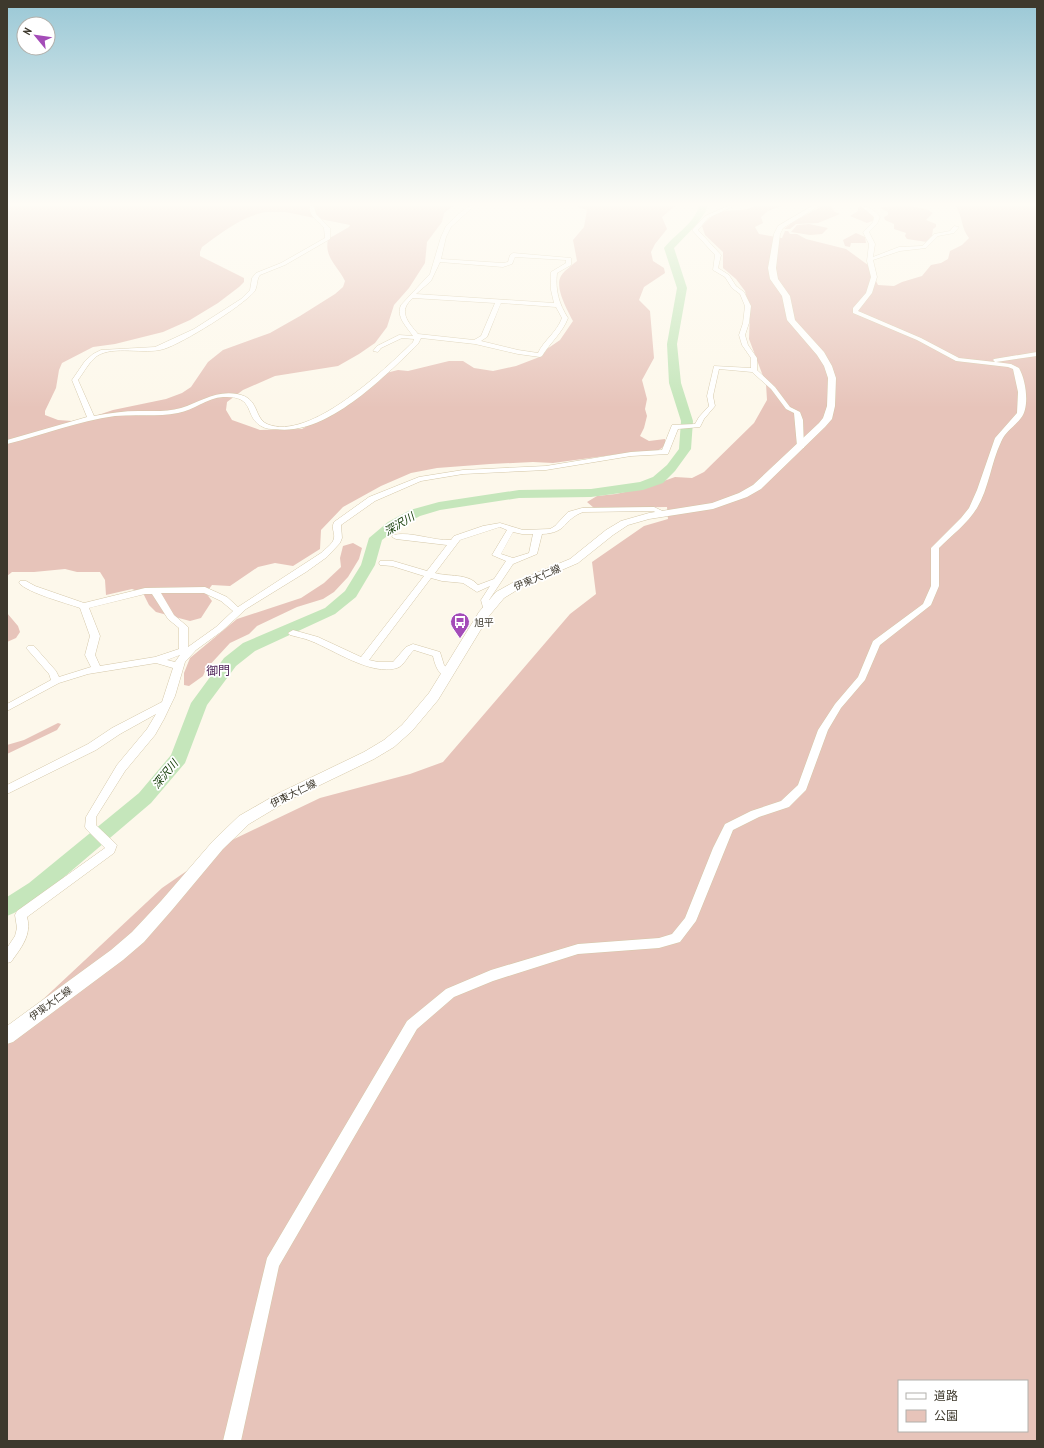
<svg xmlns="http://www.w3.org/2000/svg" width="1044" height="1448" viewBox="0 0 1044 1448" font-family="'PT Sans Narrow','Noto Sans JP',sans-serif">
	<rect width="100%" height="100%" fill="#fdf8eb"/>
	<path fill="#e7c4ba" fill-rule="evenodd" d="M7,206H453L444,213L442,222L427,242L425,263L409,288L394,305L387,327L375,343L359,354L338,366L275,376L243,390L227,402L226,410L232,420L260,430L302,429L332,412L378,375L398,370L408,371L449,361H463L474,368L493,371L516,366L542,356L547,349L560,340L573,321C568,311 554,287 561,276C564,271 572,265 577,261L573,240L584,227L587,210L577,207V206H675L662,217L667,229L655,244L651,252L653,261L664,268L665,273L644,287L639,300L650,311L654,358L642,380L647,399L645,409L647,416L644,428L640,436L649,441L665,439V444L662,448L657,451L634,452L553,463L533,462L490,464L437,468L411,473L381,486L343,507L321,530L320,549L293,566L275,563L258,567L230,586L212,585L206,593L212,601L201,618L190,621L156,612L149,605L143,593L132,589L106,595L105,580L100,572H77L65,569L34,572H12L7,576ZM266,212H285L350,225L349,227L328,239C324,258 338,266 345,281L343,287L335,294L300,316L270,333L223,350L208,362L191,387L182,393L166,399L113,410L92,417L72,421L58,420L45,415V411L56,388L59,370L62,363L93,347L115,344L163,332L190,320L218,303L239,287L244,282V278L200,256V252L202,247C221,233 242,216 266,212Z
		M756,206H781L768,211L761,217L763,223L755,227L759,234L782,238L785,231H788L790,234H797L806,239L846,249L868,265L878,285L894,286L902,282L922,276L931,265L941,263L948,259L950,251L962,245L969,238C961,228 963,218 956,206H1037V1441H7V1033L162,888L230,841L320,798L410,774L443,762L570,614L596,594L592,562L644,526L668,519L667,507L594,508L587,502L597,496L616,494L647,487L675,477L692,478L704,472L754,423L767,400L766,384L749,339L750,312L745,291L736,279L723,268V252L705,235L702,226C722,202 733,216 756,206ZM899,1381H1027V1431H899Z
		M822,206H831L835,212L840,214L818,223L796,224L790,229H784L793,222Z
		M858,207C867,207 872,213 875,220L867,223L850,216L858,211Z
		M882,207C895,207 923,204 933,213L926,220L936,224V227L933,229L932,237L927,242L907,239L905,236L906,233L894,229V224L885,220L884,217L888,215V212L880,208Z
		M809,224L828,228L822,234L810,235L791,232L797,225Z
		M856,233L865,237L866,243H851L850,247L845,246L843,240Z
		M353,543L362,548L359,559L348,577L334,592L323,599L297,607L257,626L249,634L230,643L206,669L203,676L189,686L184,685V673L190,658L237,619L301,598L324,583L341,567L340,558L343,546Z
		M7,613L18,626L20,632L16,638L7,642Z
		M58,723L61,724L57,730L7,754V745L24,740Z"/>
	<g fill="none" stroke-linecap="round" stroke-linejoin="round">
		<path fill="#c5e6bb" fill-rule="evenodd" d="M699,206H707L706,211L697,224L674,248L687,288L677,344L681,383L693,421L691,449L675,471L663,483L643,490L591,497L519,498L440,510L420,516L398,528L382,540L375,565L356,597L335,614L255,651L236,666L207,705L185,763L151,803L43,895L14,913L7,916V897L29,883L139,793L171,755L191,703L224,658L243,643L325,608L345,591L361,565L369,538L388,522L410,510L439,502L519,490L591,489L640,482L653,477L667,465L679,449L681,421L669,383L667,344L677,288L664,248C675,234 694,224 699,206Z"/>
		<defs>
			<path id="minor" d="M310,206H314L316,214L330,228V239L285,265L260,275C256,280 258,287 254,292C241,307 183,343 164,349C144,355 114,345 97,356C89,362 84,372 78,380L94,416C109,413 124,411 139,411C153,411 168,412 181,408C200,402 216,390 237,394C260,398 253,417 267,424C310,442 385,369 413,342L414,339L402,338L381,348L378,352L373,351L377,346L399,335L413,336C406,326 396,317 401,305L430,274L441,237L446,226L456,216L469,206H474L451,227L446,237L441,259L503,263L508,262L510,255L513,253L571,258V265L557,273C555,290 559,304 568,318C563,332 550,343 542,356L540,357L518,354L475,344L421,338L418,344C384,377 326,437 275,429C271,429 266,429 263,427C243,418 257,395 223,397C207,398 194,410 178,413C157,417 136,414 115,416C78,421 43,435 7,444V440L87,417L72,380L85,361L93,354L101,350L155,347L194,329L241,299L250,290L252,278L256,273L281,263L325,238L324,228C319,220 308,217 310,206ZM515,257L566,260V263L551,272V290L554,303L416,294L431,281L440,262L503,267L512,264ZM413,298L495,303L481,336L474,340L418,334C408,322 397,311 413,298ZM501,303L556,307L562,318C557,332 544,340 538,353L518,350L481,341L487,337Z
				M728,206H734L708,218L698,230L721,255L718,268L729,275L736,286L744,292L751,306L749,323L745,335L748,345L757,358V370L775,387L790,407L800,412L803,420L804,448H801L797,446L794,413L786,409L771,389L752,372L719,369L713,396L715,406L704,419L700,427L678,429L668,454L631,456L546,470L463,474L421,481L375,501L341,525L342,538L340,543L327,557L306,572L246,609L222,631L196,650L185,662L175,696L164,719L155,735L125,771L96,817V825L117,845L114,853L27,917C32,935 21,948 11,962L7,963V948L15,936L17,928L15,915L17,911L105,848L87,830L85,827L86,817L117,765L147,729L156,714L120,734L96,750L7,794V785L88,744L112,728L162,702L173,668L156,663L88,674L59,683L7,711V704L51,680L49,674L28,650L26,648L28,646H34L56,671L59,677L91,667L85,655L90,636L80,608C66,603 28,593 19,583L20,581H26L35,586L84,603L145,588L205,587L227,597L238,607L321,553C325,549 333,544 334,538C335,532 331,529 334,522L369,497L419,477L463,470L546,466L631,452L662,450L672,425L695,424L699,417L709,406L707,396L714,366L751,368V358L742,345L739,335L743,323L745,306L740,294L732,288L725,277L713,270L715,255L692,230L705,216ZM161,593H204L221,601L233,611L216,627L188,647V627L174,615ZM145,594H152L168,619L179,628V649L155,657L100,666L95,655L100,636L89,608ZM180,655L175,662L167,660Z
				M861,206C869,206 875,211 880,217L877,224L869,232L875,244L873,257L899,247L922,246L934,234L950,231L954,226L959,227L954,233L938,236L926,248L900,251L873,260L877,277L872,293L858,311L921,338L959,358L995,362L993,360L994,359L1037,352V356L996,362L1011,364L1019,368C1026,380 1030,407 1021,418C1014,427 1005,432 1001,442C991,463 989,488 977,508C967,524 952,535 939,548V586L931,605L880,645L865,680L841,708L828,730L806,790L789,807L759,817L733,830L696,921L680,942L659,948L578,954L493,981L454,997L417,1029L279,1266L241,1441H223L267,1258L407,1021L446,989L491,970L578,944L659,938L672,934L685,918L713,848L725,824L751,811L781,801L798,785L818,730L835,704L858,677L873,641L923,604L931,586V548L961,518L969,508L977,490L995,438L1017,413L1018,392L1013,369L1008,367L956,361L917,340L853,313V308L866,293L871,277L867,261L869,244L863,232L873,222L874,217Z
				M654,507L669,514L665,516L653,511L583,512C562,520 568,533 542,534L537,554L513,564L489,600L491,609L490,611H484L481,600L490,586L477,592L463,583L442,581L431,578L369,660L378,662H393L406,647L413,644L440,652L444,665L453,673L451,675C439,679 435,665 433,656L414,650C408,655 404,666 397,668C371,676 334,650 311,641C304,638 297,637 290,635L288,633L293,630L318,637L361,657L424,576L392,566L380,565L379,563L380,561H393L427,571L447,545L396,539L392,537L393,535C412,531 432,541 451,540L454,536L483,526L500,523L523,530L550,529L555,526L568,512L582,508ZM500,527L507,530L492,555L506,561L494,579L478,585C468,573 448,577 435,573L460,540ZM513,532L522,534H533L529,553L513,558L501,554Z"/>
			<path id="major" d="M812,206H819L783,228L780,234L776,268L778,279L790,296L795,320L824,352L832,366L836,378L835,406L832,419L825,427L761,489L747,497L713,509L649,519L628,525L613,535L578,563L522,587L504,598L489,616L438,700L412,731L394,747L374,759L289,800L249,824L223,849L172,910L144,942L123,960L13,1042L7,1044V1026L111,950L132,932L161,901L213,841L239,816L279,793L364,752L384,740L402,725L429,693L479,612L496,592L514,582L570,559L606,530L621,521L649,513L712,503L739,493L753,485L819,423L823,418L827,406L828,378L824,366L817,355L787,320L782,296L770,279L768,268L774,234L778,226Z"/>
		</defs>
		<use href="#minor" stroke="#d5c8a9" stroke-width="1"/>
		<use href="#major" stroke="#d5c8a9" stroke-width="1"/>
		<use href="#minor" fill="#fff" fill-rule="evenodd"/>
		<use href="#major" fill="#fff" fill-rule="evenodd"/>
	</g>
	<linearGradient id="sky" x2="0" y2="1"><stop stop-color="#9ac8d6"/><stop offset="0.5" stop-color="#fefcf6"/><stop offset="1" stop-color="#fefcf6" stop-opacity="0"/></linearGradient>
	<rect width="1044" height="408" fill="url(#sky)"/>
	<defs>
		<symbol id="bus-pin" viewBox="-11 -11 22 30"><path d="M0 17L-7.5 6A9.5 9.5 0 1 1 7.5 6Z" fill="#a44cb8" stroke="#fff"/><path d="M-5-6H5V4H4V6H2V4H-2V6H-4V4H-5ZM-3.5-4V0h7V-4ZM-3.5 1.2v1.5H-2V1.2ZM2 1.2v1.5H3.5V1.2Z" fill="#fff"/></symbol>
	</defs>
	<g fill-rule="evenodd">
		<use href="#bus-pin" x="449" y="611" width="22" height="30"/>
	</g>
	<g text-anchor="middle" stroke-width="3.5" stroke-linejoin="round" paint-order="stroke">
		<g font-size="10" fill="#3e392d" stroke="#fff">
			<text transform="translate(537 577) rotate(-23)" y="4">伊東大仁線</text>
			<text transform="translate(293 793) rotate(-26)" y="4">伊東大仁線</text>
			<text transform="translate(50 1003) rotate(-36)" y="4">伊東大仁線</text>
		</g>
		<g font-size="10" fill="#3e392d" stroke="#fff" text-anchor="start">
			<text x="474" y="626">旭平</text>
		</g>
		<g font-size="11" font-style="italic" fill="#0e3800" stroke="#fff">
			<text transform="translate(399 524) rotate(-31)" y="4">深沢川</text>
			<text transform="translate(165 774) rotate(-50)" y="4">深沢川</text>
		</g>
		<g font-size="12" fill="#4f2459" stroke="#fff">
			<text x="218" y="675">御門</text>
		</g>
	</g>
	<rect width="1044" height="1448" fill="none" stroke="#3e392d" stroke-width="16"/>
	<rect x="898" y="1380" width="130" height="52" fill="#ffffff" stroke="#b2b0ab"/>
	<rect x="906" y="1393" width="20" height="6" fill="#ffffff" stroke="#b2b0ab"/>
	<text x="934" y="1400" font-size="12" fill="#3e392d">道路</text>
	<rect x="906" y="1410" width="20" height="12" fill="#e7c4ba" stroke="#b2b0ab"/>
	<text x="934" y="1420" font-size="12" fill="#3e392d">公園</text>
	<g transform="translate(36 36) rotate(299)"><circle r="19" fill="#ffffff" stroke="#b2b0ab"/>
	<path d="M0-3L7 15L0 10L-7 15Z" fill="#a44cb8"/>
	<text y="-6" font-size="11" font-weight="bold" text-anchor="middle" fill="#3e392d">N</text>
	</g>
</svg>
